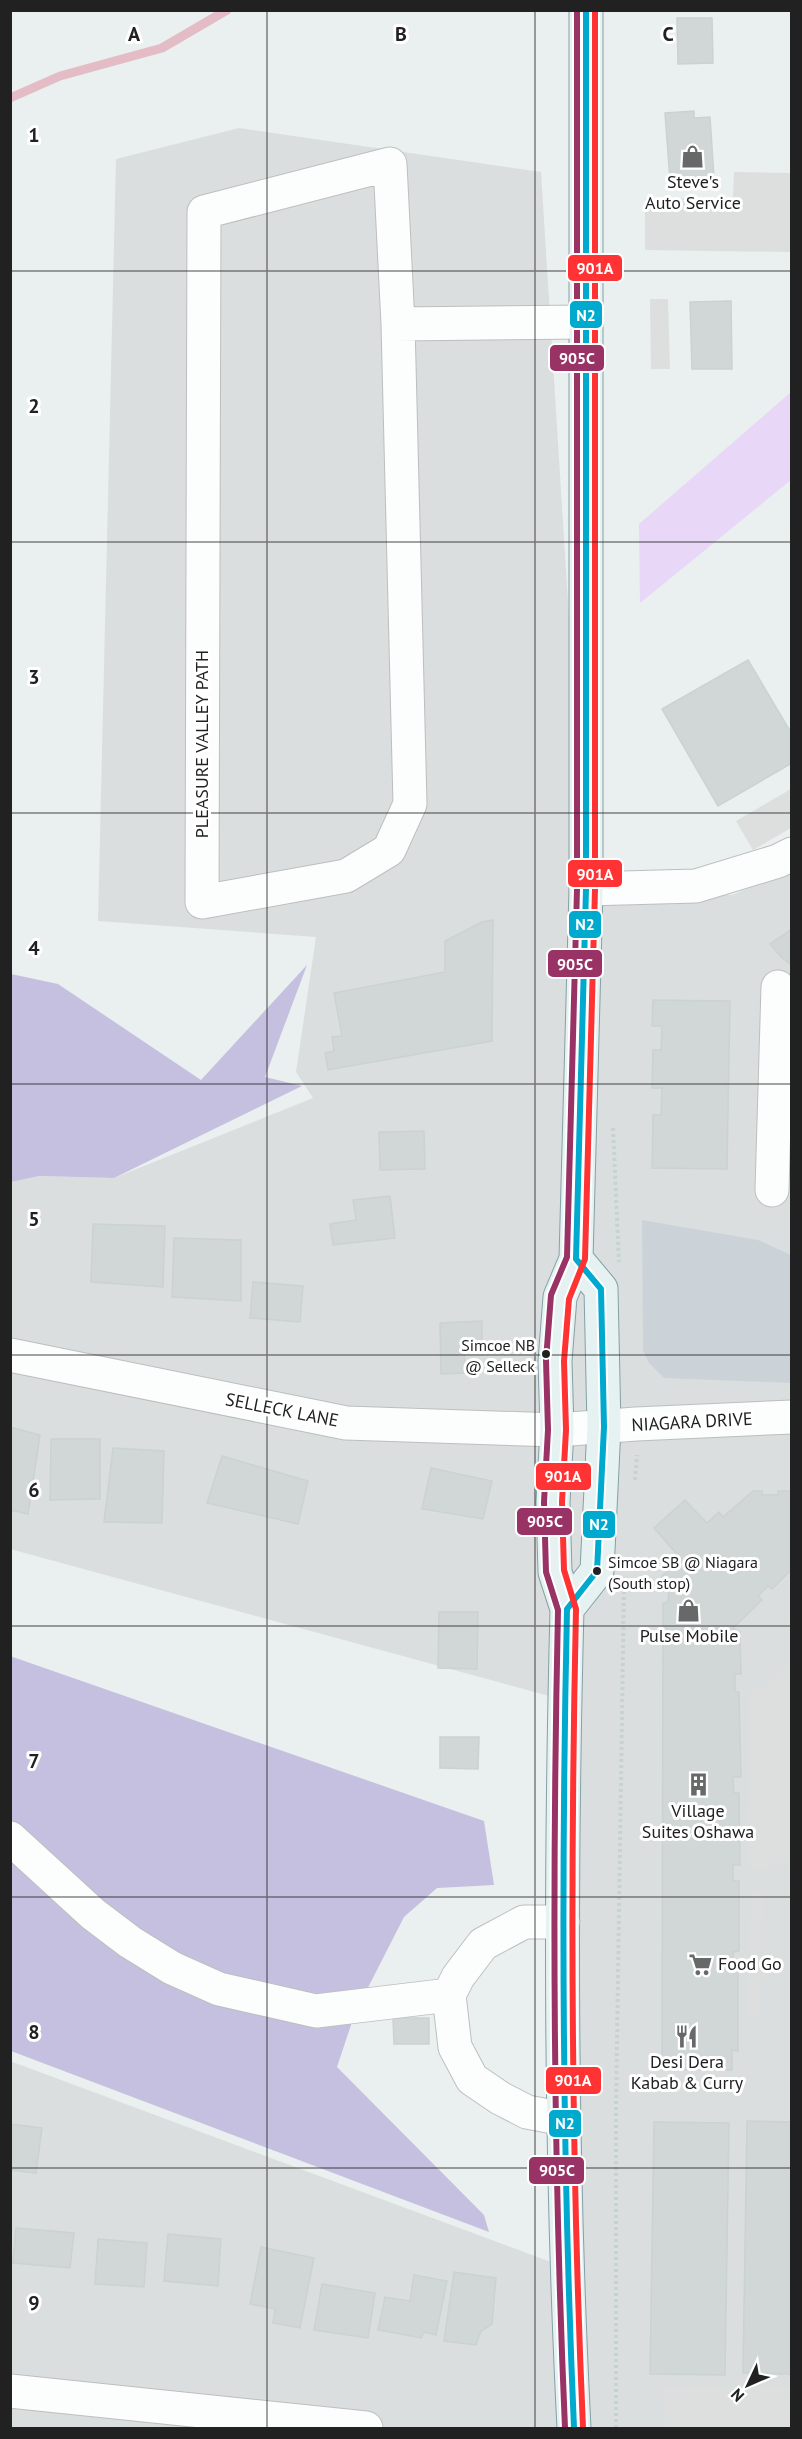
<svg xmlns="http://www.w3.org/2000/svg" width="802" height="2439" viewBox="0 0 802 2439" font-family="'PT Sans',sans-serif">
	<rect width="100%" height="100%" fill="#eaefef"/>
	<path fill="#dbdede" d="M239,128L541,172L586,889L732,895L791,870V2428H11L10,2061L567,2268L564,1700L10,1549L11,1182L39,1176L114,1178L313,1098L296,1072L316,937L98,921L116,159Z"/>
	<path fill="#cbd3d9" d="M642,1220L758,1240L791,1255V1383L664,1378L649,1363L643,1350Z"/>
	<path fill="#c5c0e0" d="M307,965L265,1077L302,1086L114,1178L39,1176L11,1182V974L58,984L201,1080Z
		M10,1656L484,1821L494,1885L437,1888L404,1917L355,2013L337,2067L484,2215L489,2232L11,2051Z"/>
	<path fill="#e8d7f6" d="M791,392V480L640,603L639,524Z"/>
	<path fill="#dddfdf" d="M734,172L791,173V252L645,250V198L733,199Z
		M650,299H668L670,369H651Z
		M791,789V828L753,850L736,821Z
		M791,1662V1860L762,1868H749L750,1690L763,1688Z
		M751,1893H762L759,2017H748Z
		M791,2388V2428H664L663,2389Z"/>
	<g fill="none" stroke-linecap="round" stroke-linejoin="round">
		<path stroke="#e4bcc6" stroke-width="9" d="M10,98L60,76L162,48L227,10"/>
	</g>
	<path fill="#d1d6d6" stroke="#cbd2d2" stroke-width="1.5" d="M677,18H712L713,63L678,64Z
		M694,111V118L710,117L714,178L670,180L665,113Z
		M731,301L732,369H692L690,302Z
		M748,660L790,731L792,730V763L718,806L662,709Z
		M493,920L492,1041L328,1070L325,1053L334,1051L332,1037L342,1036L334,993L445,972V941L482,922Z
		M792,929V965L781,957L770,944Z
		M653,1000L730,1001L727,1169L652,1168L653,1115H661L662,1088H652L653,1050H661L662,1026H652Z
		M424,1131L425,1169L380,1170L379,1132Z
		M390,1196L395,1238L333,1245L330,1224L356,1220L353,1200Z
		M93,1224L165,1226L163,1287L91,1282Z
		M174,1238L241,1240V1301L172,1297Z
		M253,1282L303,1286L300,1322L250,1318Z
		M482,1321V1341L464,1342L465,1373L441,1374L440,1323Z
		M10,1427L40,1435L28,1514L10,1510Z
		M51,1439H100V1499L50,1500Z
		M113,1448L164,1451L162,1523L104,1522Z
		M222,1456L308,1481L298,1524L207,1503Z
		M431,1468L492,1481L483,1519L422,1509Z
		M753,1491H762V1495H778V1491H792V1569L772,1589L768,1586L758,1596L762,1600L733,1628L740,1632L741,1674H735V1692H739L741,1777H733L734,1793H739L740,1865H733V1881H739V1951L733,1952V1968H738V2051L732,2050V2070H662L663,1607V1603L668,1602L669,1590L664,1591L662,1576L681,1559L654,1528L685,1500L707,1523L719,1512L723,1517Z
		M439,1612H478L477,1669L438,1668Z
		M440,1737H479L478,1769L440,1768Z
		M393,2018H429V2044H394Z
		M747,2121L792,2122V2374L743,2373Z
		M654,2122L729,2123L725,2375L650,2374Z
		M10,2124L42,2128L36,2173L10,2170Z
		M16,2228L74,2233L70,2268L13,2263Z
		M168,2234L221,2239L218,2286L164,2281Z
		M98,2239L147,2243L144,2287L95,2284Z
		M261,2247L314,2258L300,2328L273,2323L275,2309L250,2304Z
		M454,2272L496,2278L492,2324L481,2331L476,2345L444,2341Z
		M414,2275L447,2281L436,2335L424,2332L421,2338L378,2330L385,2297L410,2301Z
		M322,2284L375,2293L368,2338L314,2330Z"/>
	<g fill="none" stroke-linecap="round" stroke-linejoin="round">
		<defs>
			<path id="minor" d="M398,324L410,804L389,850L346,876L202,902L204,212L390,164L398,324L586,322
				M586,889L696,886L778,861L792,854
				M772,1190L778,987
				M10,1355L346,1423L557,1430L636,1424L792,1417
				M10,1838L93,1914L130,1942L172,1968L219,1989L316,2011L449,1995L458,1977L483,1944L524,1922H563
				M449,1995L455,2047L472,2079L500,2098L527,2112L564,2119
				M10,2391L366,2428"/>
			<path id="major" d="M567,1609L597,1571L604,1427L601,1289L576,1259
				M574,2428C560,2156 560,1882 567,1609L555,1572L553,1502L557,1430L555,1361L560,1297L576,1259L586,889V10"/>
		</defs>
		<use href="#minor" stroke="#bdbfbf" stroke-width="35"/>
		<use href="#major" stroke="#85a0a6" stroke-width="35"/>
		<path stroke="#c5d4cf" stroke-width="4" stroke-dasharray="3 3" stroke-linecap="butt" d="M613,1128L619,1262
			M635,1480L637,1455
			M616,2428V2107L624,1588"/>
		<use href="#minor" stroke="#fcfdfd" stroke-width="33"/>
		<use href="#major" stroke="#e6f1f2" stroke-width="33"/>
		<defs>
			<path id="bus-1" d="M574,2428C562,2155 561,1882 567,1609L597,1571L604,1427L601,1289L576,1259L586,889V10"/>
			<path id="bus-2" d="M583,2428C571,2155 570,1882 576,1609L564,1570L562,1502L566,1430L564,1361L569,1299L585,1259L595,889V10"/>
			<path id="bus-3" d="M565,2428C553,2156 552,1883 558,1610L546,1572L544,1502L548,1430L546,1360L551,1295L567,1257L577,889V10"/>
		</defs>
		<use href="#bus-1" stroke="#fff" stroke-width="10"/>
		<use href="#bus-2" stroke="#fff" stroke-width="10"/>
		<use href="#bus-3" stroke="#fff" stroke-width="10"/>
		<use href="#bus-1" stroke="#00a9ce" stroke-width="6"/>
		<use href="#bus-2" stroke="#f33" stroke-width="6"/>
		<use href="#bus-3" stroke="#936" stroke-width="6"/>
	</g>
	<path fill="none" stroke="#212121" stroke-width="1.5" stroke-opacity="0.55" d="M267,10V2428M535,10V2428M10,271H792M10,542H792M10,813H792M10,1084H792M10,1355H792M10,1626H792M10,1897H792M10,2168H792"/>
	<defs>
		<symbol id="shop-bare" viewBox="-9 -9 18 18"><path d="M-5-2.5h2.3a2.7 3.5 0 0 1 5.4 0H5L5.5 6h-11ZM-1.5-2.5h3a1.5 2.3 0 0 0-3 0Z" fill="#676969" stroke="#fff" stroke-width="2.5" paint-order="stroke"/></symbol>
		<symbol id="building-bare" viewBox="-9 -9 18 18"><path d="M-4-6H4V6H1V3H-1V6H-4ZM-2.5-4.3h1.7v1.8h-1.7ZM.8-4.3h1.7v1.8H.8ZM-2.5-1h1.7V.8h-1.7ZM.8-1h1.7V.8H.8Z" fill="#676969" stroke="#fff" stroke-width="2.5" paint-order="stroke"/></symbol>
		<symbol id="supermarket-bare" viewBox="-9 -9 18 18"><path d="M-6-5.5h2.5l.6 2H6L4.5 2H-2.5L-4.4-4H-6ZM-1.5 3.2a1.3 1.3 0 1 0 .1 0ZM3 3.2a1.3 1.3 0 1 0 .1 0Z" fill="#676969" stroke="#fff" stroke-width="2.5" paint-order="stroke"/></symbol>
		<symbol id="restaurant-bare" viewBox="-9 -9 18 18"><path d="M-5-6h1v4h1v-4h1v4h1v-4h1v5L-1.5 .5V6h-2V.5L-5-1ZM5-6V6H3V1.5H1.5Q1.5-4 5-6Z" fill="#676969" stroke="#fff" stroke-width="2.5" paint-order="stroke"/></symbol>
	</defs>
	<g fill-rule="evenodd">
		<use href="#shop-bare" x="676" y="140" width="33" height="33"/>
		<use href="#shop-bare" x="672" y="1594" width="33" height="33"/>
		<use href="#building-bare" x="682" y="1768" width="33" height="33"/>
		<use href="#supermarket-bare" x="684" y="1948" width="33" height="33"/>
		<use href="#restaurant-bare" x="670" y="2020" width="33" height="33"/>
	</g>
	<g fill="#212121" stroke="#fff" stroke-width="2">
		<circle cx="546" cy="1354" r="5"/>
		<circle cx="597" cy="1571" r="5"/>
	</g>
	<g text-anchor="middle" stroke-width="6" stroke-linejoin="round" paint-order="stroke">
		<g font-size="16" fill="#212121" stroke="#fff" text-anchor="end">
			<text x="535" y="1351">Simcoe NB<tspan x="535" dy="21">@ Selleck</tspan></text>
			<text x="608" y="1568" text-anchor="start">Simcoe SB @ Niagara<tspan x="608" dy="21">(South stop)</tspan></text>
		</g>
		<g font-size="18" fill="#212121" stroke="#fff">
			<text x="693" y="188">Steve's<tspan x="693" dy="21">Auto Service</tspan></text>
			<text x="689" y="1642">Pulse Mobile</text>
			<text x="698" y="1817">Village<tspan x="698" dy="21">Suites Oshawa</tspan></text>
			<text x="718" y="1970" text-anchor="start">Food Go</text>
			<text x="687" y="2068">Desi Dera<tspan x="687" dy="21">Kabab &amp; Curry</tspan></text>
		</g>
		<g font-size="18" fill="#212121" stroke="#fff">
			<text transform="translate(202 744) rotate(-90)" y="6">PLEASURE VALLEY PATH</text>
			<text transform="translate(282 1410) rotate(11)" y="6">SELLECK LANE</text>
			<text transform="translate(692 1422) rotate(-3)" y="6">NIAGARA DRIVE</text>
		</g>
	</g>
	<g font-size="20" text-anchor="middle" font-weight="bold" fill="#212121" stroke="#fff" stroke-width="6" stroke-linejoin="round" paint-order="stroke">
		<text x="134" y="41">A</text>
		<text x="401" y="41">B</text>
		<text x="668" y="41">C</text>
		<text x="34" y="142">1</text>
		<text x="34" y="413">2</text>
		<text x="34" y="684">3</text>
		<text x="34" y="955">4</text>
		<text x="34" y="1226">5</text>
		<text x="34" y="1497">6</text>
		<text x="34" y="1768">7</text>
		<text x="34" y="2039">8</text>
		<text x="34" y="2310">9</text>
	</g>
	<g stroke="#fff" stroke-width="2">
		<rect x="567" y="254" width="56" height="28" rx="6" fill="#f33"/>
		<rect x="569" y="300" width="34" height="29" rx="6" fill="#00a9ce"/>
		<rect x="549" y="344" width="56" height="28" rx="6" fill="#936"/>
		<rect x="567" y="859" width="56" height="29" rx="6" fill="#f33"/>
		<rect x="568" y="910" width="34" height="29" rx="6" fill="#00a9ce"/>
		<rect x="547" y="949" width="56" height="29" rx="6" fill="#936"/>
		<rect x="535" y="1462" width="57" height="29" rx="6" fill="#f33"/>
		<rect x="516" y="1507" width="57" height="29" rx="6" fill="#936"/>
		<rect x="582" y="1510" width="34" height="29" rx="6" fill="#00a9ce"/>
		<rect x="545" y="2066" width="57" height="29" rx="6" fill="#f33"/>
		<rect x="548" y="2109" width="34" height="29" rx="6" fill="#00a9ce"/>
		<rect x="528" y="2156" width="57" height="29" rx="6" fill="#936"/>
	</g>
	<g font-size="16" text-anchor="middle" font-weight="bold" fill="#fff">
		<text x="595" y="274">901A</text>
		<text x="586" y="321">N2</text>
		<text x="577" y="364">905C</text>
		<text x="595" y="880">901A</text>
		<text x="585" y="930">N2</text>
		<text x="575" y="970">905C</text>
		<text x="563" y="1482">901A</text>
		<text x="545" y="1527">905C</text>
		<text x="599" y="1530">N2</text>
		<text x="573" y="2086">901A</text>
		<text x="565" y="2129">N2</text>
		<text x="557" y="2176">905C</text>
	</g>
	<rect width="802" height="2439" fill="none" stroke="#212121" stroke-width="24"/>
	<g transform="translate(748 2385) rotate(226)" stroke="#ffffff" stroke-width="4.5" paint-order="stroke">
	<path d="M0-4.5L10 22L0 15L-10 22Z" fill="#212121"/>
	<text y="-9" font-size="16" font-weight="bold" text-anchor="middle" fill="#212121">N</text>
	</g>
</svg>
